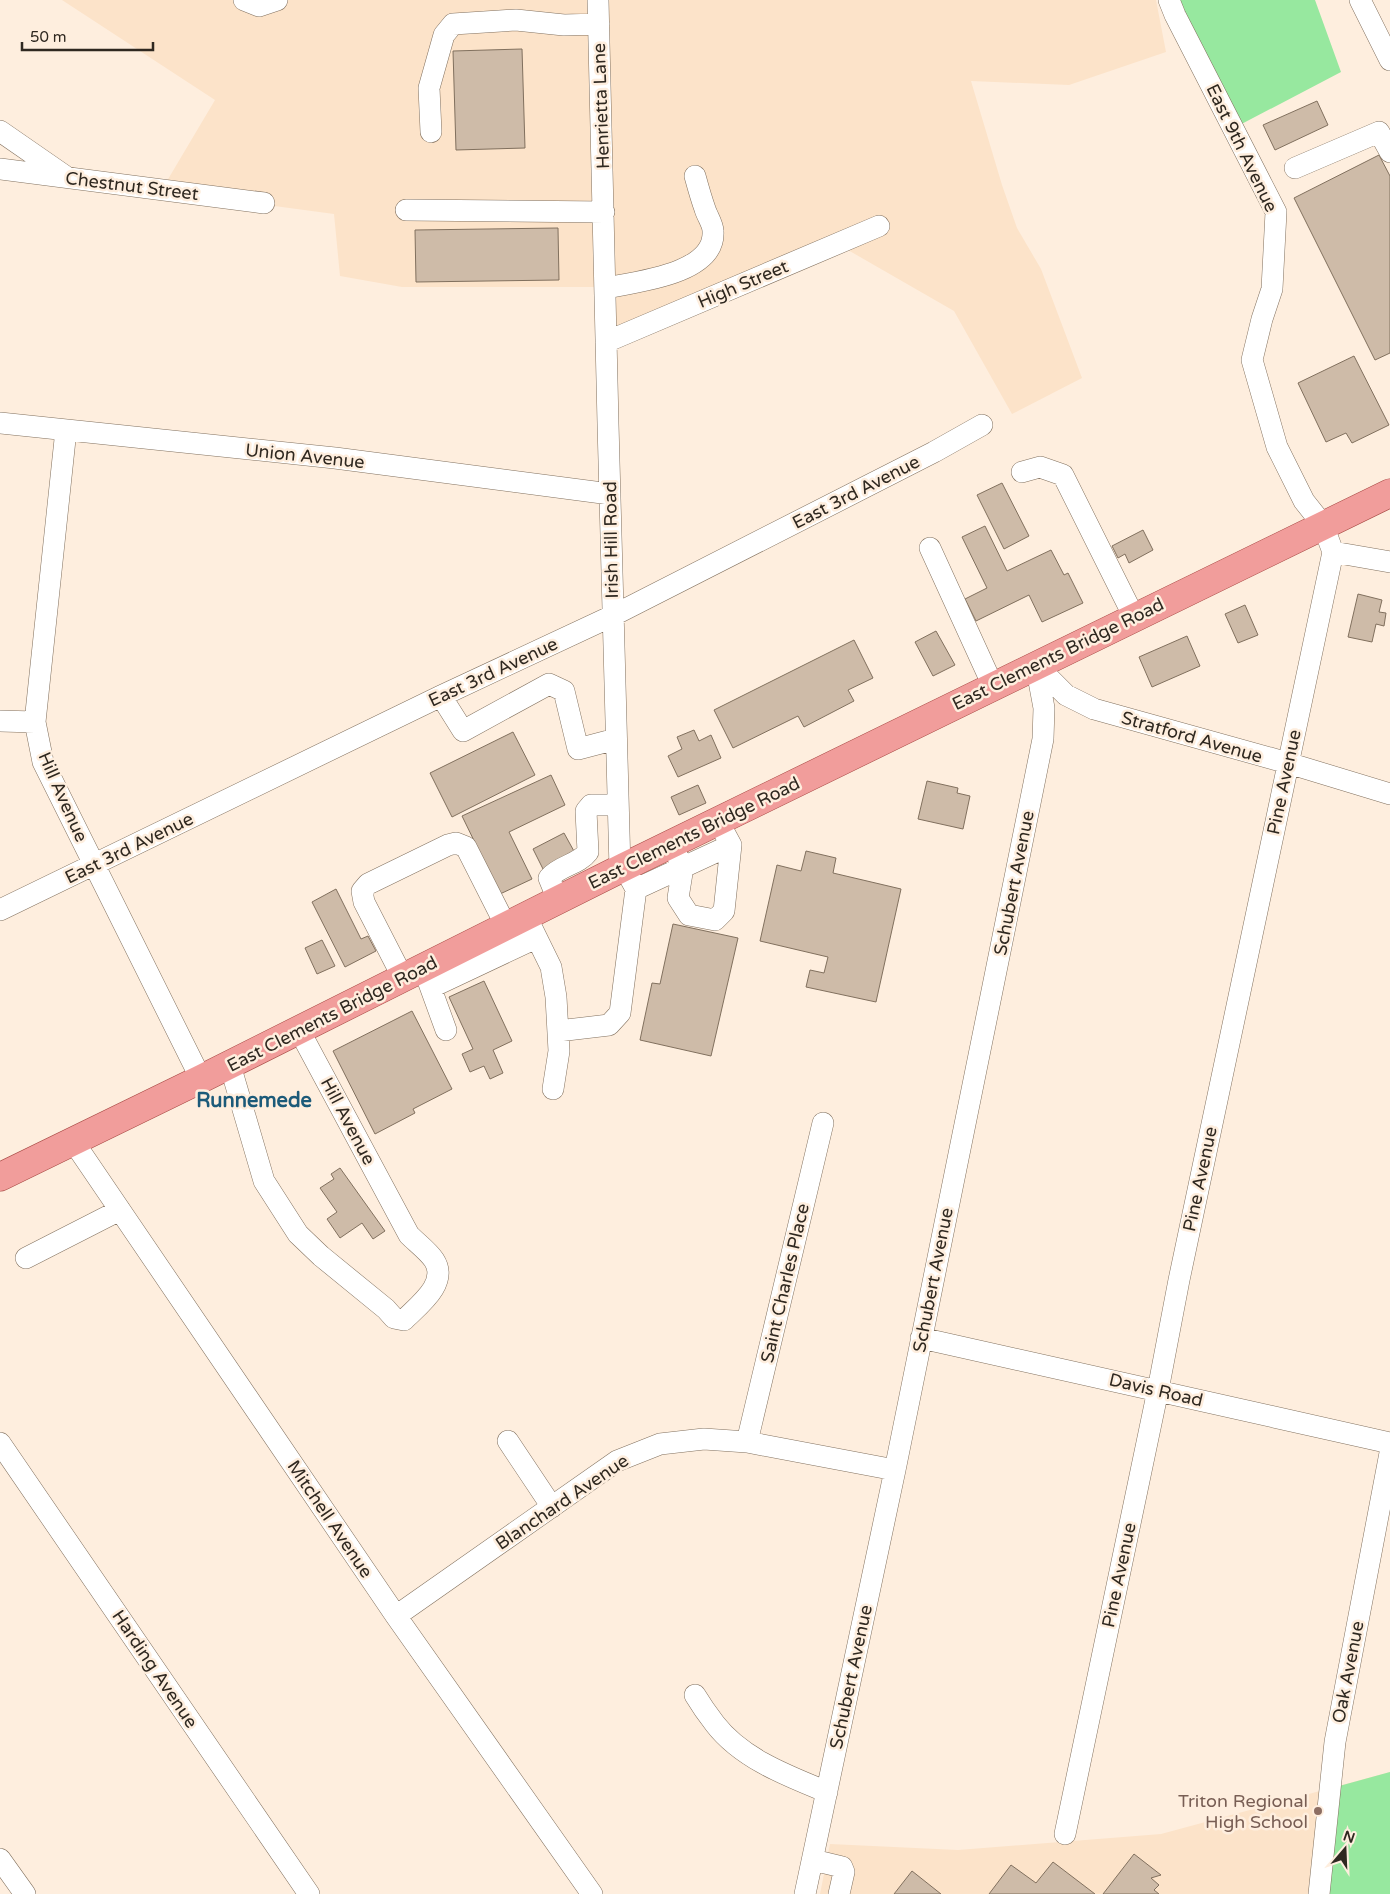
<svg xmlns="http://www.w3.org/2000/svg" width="1390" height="1894" viewBox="0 0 1390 1894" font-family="'Varela Round',sans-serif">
	<rect width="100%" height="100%" fill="#feeede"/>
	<path fill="#fce3c9" d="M62,0H1156L1166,52L1069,85L971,81L1002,185L1017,228L1041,269L1082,378L1012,414L954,311L834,242L604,347L600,287H402L340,276L334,214L161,191L215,100Z
		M1390,1772V1894H820L830,1844L958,1850L1161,1834Z"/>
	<path fill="#97e89f" d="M1180,0H1315L1341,72L1232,129Z
		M1390,1772V1894H1319L1332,1788Z"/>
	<path fill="#cebba8" stroke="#81705e" d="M522,49L525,148L456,150L453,51Z
		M1317,101L1328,125L1275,150L1263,125Z
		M1379,155L1390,176V353L1375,360L1294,198Z
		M558,228L559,280L416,282L415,230Z
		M1354,356L1389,425L1352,443L1346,433L1326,442L1298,383Z
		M1002,483L1029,536L1004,549L977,495Z
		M985,526L1007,571L1051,550L1064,575L1068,573L1083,603L1042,622L1029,595L976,621L965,599L987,588L962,537Z
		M1143,530L1153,550L1129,563L1125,554L1118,558L1112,546Z
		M1358,594L1382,600L1379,612L1386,613L1384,626L1376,624L1372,642L1348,637Z
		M1245,605L1258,635L1238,643L1225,614Z
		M936,631L955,665L933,676L915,642Z
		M1187,636L1200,666L1152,687L1139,657Z
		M854,640L873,678L848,690L854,701L804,727L798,716L733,748L714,710Z
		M694,730L699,741L711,735L721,758L678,777L668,756L682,749L677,737Z
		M513,732L535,775L452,817L430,773Z
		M551,775L565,805L509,832L532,879L500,894L462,816Z
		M927,781L958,788L957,793L970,796L963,829L918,819Z
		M698,785L706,803L679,815L671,797Z
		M564,833L575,853L543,869L533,849Z
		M806,851L836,858L833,873L901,889L876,1002L806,987L810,970L824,973L828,957L760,941L777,865L801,871Z
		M336,889L361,939L368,936L376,951L345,967L312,902Z
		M673,924L738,938L711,1056L640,1040L652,983L660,984Z
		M322,940L335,966L317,974L305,948Z
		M484,981L512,1041L493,1050L503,1073L490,1079L484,1066L470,1072L462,1054L473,1049L449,997Z
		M412,1011L452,1089L413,1109L415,1113L375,1134L333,1051Z
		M340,1168L385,1231L373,1239L362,1223L340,1238L327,1219L337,1212L320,1188L334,1179L331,1174Z
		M1134,1854L1161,1875L1151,1878L1159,1885L1154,1890L1159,1894H1103Z
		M1053,1862L1095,1894H989L1011,1865L1036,1883Z
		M912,1871L941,1894H894Z"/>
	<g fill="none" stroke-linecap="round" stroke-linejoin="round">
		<defs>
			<path id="minor" d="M244,0L259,6L277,0
				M598,0C606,290 610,579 620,869
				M1360,0L1390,60
				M0,131L65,176
				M431,132L429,88L444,35L453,24L516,20L564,25L599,24
				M1295,168L1379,132L1390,152
				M0,169L264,203
				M406,210L604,212
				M605,288C636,282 716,274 713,231C713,224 707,216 705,209C701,198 698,187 695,176
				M606,342L879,226
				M0,423L335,458L610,494
				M66,430L35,722L43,762L201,1079
				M1022,472L1040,467L1063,475L1134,617
				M930,548L993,686
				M1333,552L1390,562
				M1036,665L1066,695L1094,709L1288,763L1390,794
				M441,696L463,731L549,684L564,691L578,749L616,739
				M0,721L35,722
				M671,844L683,867L678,898L689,915L715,920L724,911L731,845L718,821
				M636,889L731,845
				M558,900L549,878C560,865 578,865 588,852L586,811L591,805H618
				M0,910L441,696L612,616L934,452L982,425
				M526,916L551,967L556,997L559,1051L553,1089
				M426,975L446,1030
				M403,978L364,902L362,891L368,884L448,845L456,843L466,847L506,926
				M432,987L536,938
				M558,1031L609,1025L620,1013L636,889L624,867
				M230,1065L264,1181L298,1234L321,1256L386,1309L394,1318L404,1320C419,1305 449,1283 434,1260C428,1251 417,1243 409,1235L299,1030
				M73,1141L396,1616L592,1894
				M26,1258L120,1210
				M921,1338L1390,1443
				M508,1441L552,1507
				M747,1442L823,1123
				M0,1443L309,1894
				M396,1616L617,1461L660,1444L704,1439L747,1442L895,1470
				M695,1695C701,1705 708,1715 715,1724C742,1759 788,1776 827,1792
				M1065,1834L1158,1390L1179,1280L1333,552L1323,525L1304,501L1277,447L1252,360L1262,319L1272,289L1276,212L1175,15L1169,0
				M0,1859L25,1894
				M813,1860L842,1867L844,1872L839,1894
				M805,1894L895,1470L1043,739L1044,708L1036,665
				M1319,1894L1335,1742L1390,1453"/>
			<path id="major" d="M0,1177L201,1079L624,867L1390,493"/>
		</defs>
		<use href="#minor" stroke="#82715f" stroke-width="22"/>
		<use href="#major" stroke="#a74944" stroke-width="29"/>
		<use href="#minor" stroke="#fff" stroke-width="21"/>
		<use href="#major" stroke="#f19d9b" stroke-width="28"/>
	</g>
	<circle fill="#8d6e63" stroke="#feeede" stroke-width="2" cx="1318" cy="1811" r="5"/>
	<g text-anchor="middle" stroke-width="5" stroke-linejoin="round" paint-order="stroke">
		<g font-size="18" fill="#2f2820" stroke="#feeede">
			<text transform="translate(601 106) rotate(-92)" y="6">Henrietta Lane</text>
			<text transform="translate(1242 148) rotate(64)" y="6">East 9th Avenue</text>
			<text transform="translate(132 186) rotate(7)" y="6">Chestnut Street</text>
			<text transform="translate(743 284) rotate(-23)" y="6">High Street</text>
			<text transform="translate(305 456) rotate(6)" y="6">Union Avenue</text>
			<text transform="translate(856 492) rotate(-27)" y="6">East 3rd Avenue</text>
			<text transform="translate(611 540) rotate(-91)" y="6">Irish Hill Road</text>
			<text transform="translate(1058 654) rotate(-26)" y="6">East Clements Bridge Road</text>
			<text transform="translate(493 672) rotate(-25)" y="6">East 3rd Avenue</text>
			<text transform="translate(1192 737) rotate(16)" y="6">Stratford Avenue</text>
			<text transform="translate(1284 782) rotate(-78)" y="6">Pine Avenue</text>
			<text transform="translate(63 797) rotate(66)" y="6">Hill Avenue</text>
			<text transform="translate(694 833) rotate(-26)" y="6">East Clements Bridge Road</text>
			<text transform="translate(129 848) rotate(-26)" y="6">East 3rd Avenue</text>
			<text transform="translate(1014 883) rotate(-79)" y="6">Schubert Avenue</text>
			<text transform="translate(332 1014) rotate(-27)" y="6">East Clements Bridge Road</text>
			<text transform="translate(348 1121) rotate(62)" y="6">Hill Avenue</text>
			<text transform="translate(1200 1179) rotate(-78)" y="6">Pine Avenue</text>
			<text transform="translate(933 1280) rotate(-79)" y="6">Schubert Avenue</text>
			<text transform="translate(785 1283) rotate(-77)" y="6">Saint Charles Place</text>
			<text transform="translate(1156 1390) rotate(13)" y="6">Davis Road</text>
			<text transform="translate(562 1502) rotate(-34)" y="6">Blanchard Avenue</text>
			<text transform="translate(330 1519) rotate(56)" y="6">Mitchell Avenue</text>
			<text transform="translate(1119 1575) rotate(-78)" y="6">Pine Avenue</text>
			<text transform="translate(155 1669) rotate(56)" y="6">Harding Avenue</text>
			<text transform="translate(1348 1672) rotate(-79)" y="6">Oak Avenue</text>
			<text transform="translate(851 1677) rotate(-78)" y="6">Schubert Avenue</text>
		</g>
		<g font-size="18" fill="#785e54" stroke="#feeede" text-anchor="end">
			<text x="1308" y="1807">Triton Regional<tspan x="1308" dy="21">High School</tspan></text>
		</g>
		<g font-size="20" font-weight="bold" fill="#1c5a79" stroke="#feeede">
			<text x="254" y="1107">Runnemede</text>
		</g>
	</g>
	<g transform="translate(1345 1849) rotate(19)" stroke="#feeede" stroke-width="4" paint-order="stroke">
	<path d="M0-4L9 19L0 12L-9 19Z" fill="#2f2820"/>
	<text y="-8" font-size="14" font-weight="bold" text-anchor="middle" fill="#2f2820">N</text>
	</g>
	<path d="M22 42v8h131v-8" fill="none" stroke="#2f2820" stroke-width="2.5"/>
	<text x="30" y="42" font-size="15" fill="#2f2820" stroke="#feeede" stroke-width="4" paint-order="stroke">50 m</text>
</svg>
